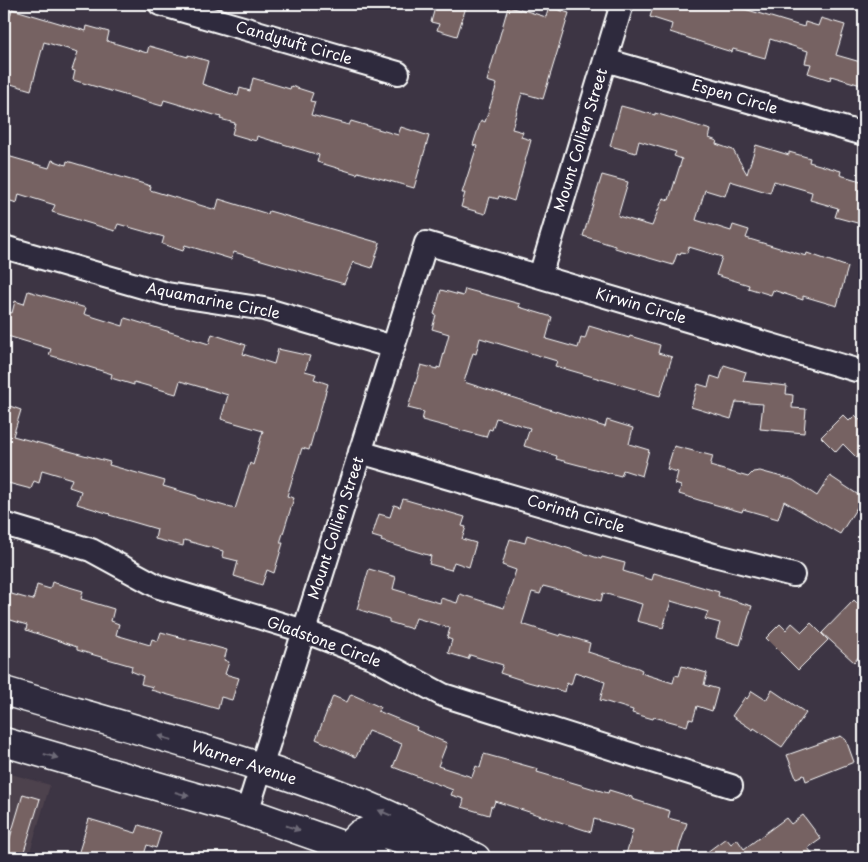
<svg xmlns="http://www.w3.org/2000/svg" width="868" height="862" viewBox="0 0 868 862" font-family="'Playpen Sans',sans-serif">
	<rect width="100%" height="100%" fill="#3d3544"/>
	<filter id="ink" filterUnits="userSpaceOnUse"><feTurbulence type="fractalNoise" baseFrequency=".02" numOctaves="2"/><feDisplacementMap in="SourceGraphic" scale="10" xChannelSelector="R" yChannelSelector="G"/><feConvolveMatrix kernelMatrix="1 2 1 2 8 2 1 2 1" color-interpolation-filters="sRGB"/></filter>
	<g filter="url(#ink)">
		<path fill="#4e424d" d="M4,772L50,785L28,858H4Z"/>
		<path fill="#766262" stroke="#fff" d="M436,4H467L457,36L437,30L439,24L431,22Z
			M654,4H728L804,27L805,22L818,26L821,18L845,25L836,55L864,63V86L831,76L830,80L808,73L811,64L805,63L808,51L770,39L765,58L733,49L732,52L722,49L670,32L672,24L650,17Z
			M508,7L520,10V9L546,17L549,7L569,13L543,99L522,93L512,129L523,132L521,137L531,140L514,201L499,196L498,199L490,197L485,214L461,207L465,193H462L477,146L473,145L481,120L485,122L497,84L487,81Z
			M12,9L86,31L87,26L109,32L107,41L147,53L149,46L188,57V55L208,61L202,84L238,96L240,88L250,91L253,78L290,89L291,86L313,93L310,101L315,102L311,115L349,125L351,121L398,135L401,127L429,136L414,188L358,172L357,174L317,162L319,155L257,136L256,141L232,134L235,123L220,119L221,117L164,100L162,106L73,80L75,71L72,70L78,52L44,42L31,90L4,82V38Z
			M621,106L655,115V113L711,130L709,138L717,141L716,144L733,150L747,174L756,145L789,155V152L810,158L809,162L841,171L840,175L864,182V214L861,224L835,217L838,208L810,200L812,192L774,181L770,193L730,181L725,196L705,190L696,220L731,231L733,225L749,230L746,238L806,256L807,253L848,267L837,306L803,296V300L773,290L771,295L748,288L749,285L716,275L722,257L689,247L687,253L681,252L680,255L677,254L673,265L615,248V246L583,236L602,175L628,182L618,216L652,226L663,198L669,200L682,159L674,156L676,152L639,141L636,153L610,146Z
			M4,155L49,168L52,160L66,165L67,161L151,186L150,190L216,210L219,199L268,214L269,211L380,243L372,268L353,262L344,284L234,252L231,259L185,245L183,251L162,244L164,237L118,224L115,231L52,212L55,205L19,194L17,203L4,199Z
			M465,289L520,304L519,307L552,317L546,339L578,348L581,338L585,339L589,326L629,338L630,336L660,345L658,353L672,357L660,396L555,366L557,361L480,338L476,354L473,353L464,382L605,427L607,420L633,428L629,444L649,450L642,476L623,470L621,476L556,459L557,456L524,446L530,428L496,418L492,430L489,429L486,437L422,420L424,412L408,408L421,365L437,369V367L440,368L449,334L432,329L436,315L434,314L441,290L463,296Z
			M28,291L86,308L84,314L123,326L125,318L209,344L212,334L246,345L243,354L274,364L278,349L310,356L305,371L316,374L314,379L328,384L309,450L302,448L287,496L294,498L280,543H283L274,573L267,570L262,585L234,576L238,561L222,557L223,551L184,540L183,546L155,539L157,529L109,515L110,514L77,504L81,491L69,487L72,479L42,470L39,483L34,481L31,489L4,482V404L21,410L13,436L110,462L109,465L165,481L163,486L197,496V498L235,509L250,463L253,465L263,431L221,419L228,395L180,381L176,394L134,382V385L111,378L112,374L49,355L51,349L4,335V310L12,313L15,301L24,304Z
			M724,365L746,372L743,381L787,386L786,394L793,395L792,408L806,409L804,433L760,429L763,404L736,402L731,419L691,407L698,384L708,387L711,376L720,379Z
			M843,415L849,421L855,415L864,424V465L843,444L836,452L821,437Z
			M674,446L713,456L710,466L748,477L753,472L760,471L793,480L817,496L830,476L863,498L840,534L784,501L778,519L743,509L742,512L702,501L679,494L681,486L675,484L678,472L667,469Z
			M403,499L465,517L462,526L466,527L462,539L476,543L469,567L454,562L451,570L429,564L431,556L381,541L382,539L372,536L379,514L390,517L394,505L400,507Z
			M527,535L601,559L602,557L625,563L623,571L652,580L654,573L719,592L718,596L752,606L740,645L716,638L720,623L705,619L708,612L671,601L663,628L637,621L642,604L603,593L601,601L543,586L540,594L532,592L522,624L560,636L561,634L590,643L588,652L638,668L642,670L641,673L673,683L675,675L679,676L682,666L707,673L704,685L718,689L712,711L697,706L693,720L689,719L687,726L654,717L653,719L632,713L633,710L600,700L605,682L575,672L571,685L567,683L565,692L528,682L500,673L503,665L470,655L468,659L448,653L452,640L447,638L450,628L416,618L412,629L389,622V619L357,609L369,569L396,577L393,589L440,603L441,598L457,603L460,594L504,608L516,570L502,565L510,539L525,543Z
			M52,582L83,591L81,599L114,609L111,621L119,624L116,635L150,645L152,639L158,641L161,632L227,650L224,660L229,662L225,674L239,678L232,700L221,697L218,709L151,690L153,687L141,684L143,676L131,671L132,666L77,650V647L26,630L27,625L4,618V592L33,600L37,585L50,589Z
			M854,600L864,610V651L854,662L822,633Z
			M792,623L802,632L811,623L828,640L798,670L766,638L780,624L786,630Z
			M772,690L806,713L782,747L754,728L753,730L732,716L745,697L747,699L752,691L766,700Z
			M351,694L380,707L378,711L417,727L416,730L447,743L438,766L472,777L476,766L480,768L484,754L538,769L537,772L608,793L609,790L632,797V799L670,811L668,818L687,823L676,858H625L633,830L594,819L591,832L495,801L493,807L491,806L489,815L462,807L464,799L451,795L453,790L393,767L402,744L368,731L356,757L316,739L333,696L347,702Z
			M841,736L846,740L854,762L806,781L804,775L796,778L787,755Z
			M23,794L40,799L22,858H4Z
			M803,815L821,839L808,848L816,858H699L726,838L731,844L737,839L744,849L786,818L791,824Z
			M89,819L136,833L139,825L161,832L156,848L147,845L143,858H77Z"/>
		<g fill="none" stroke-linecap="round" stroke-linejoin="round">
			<defs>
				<path id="street" d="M160,4L398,73
					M605,60L864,134
					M4,247L167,294L264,309L393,347
					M540,276L622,4
					M360,452L714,555L793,575
					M4,524L91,550L159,587L304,631L372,657L443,695L731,786
					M247,812L426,243L856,370"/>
				<path id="primary" d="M4,691C119,725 236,755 349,798C393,815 434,836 476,858
					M4,742L247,812L347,847L373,858
					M347,847L360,834L371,830L420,844"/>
			</defs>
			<use href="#street" stroke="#fff" stroke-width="26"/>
			<use href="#primary" stroke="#fff" stroke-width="31"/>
			<use href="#street" stroke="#2f2a3d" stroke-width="22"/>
			<use href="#primary" stroke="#2f2a3d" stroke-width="28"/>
		</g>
		<defs><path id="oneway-solid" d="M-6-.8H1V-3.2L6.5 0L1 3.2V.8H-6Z" transform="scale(1.25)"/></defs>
		<g fill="#6d6a77">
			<use href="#oneway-solid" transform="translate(165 738) rotate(-164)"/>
			<use href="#oneway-solid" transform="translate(51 756) rotate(16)"/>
			<use href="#oneway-solid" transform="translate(182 794) rotate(16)"/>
			<use href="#oneway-solid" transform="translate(385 813) rotate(-157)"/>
			<use href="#oneway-solid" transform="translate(293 828) rotate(19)"/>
		</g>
	</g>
	<g text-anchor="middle" stroke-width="4" stroke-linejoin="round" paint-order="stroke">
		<g font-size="15" fill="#fff" stroke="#2f2a3d">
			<text transform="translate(294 43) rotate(16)" y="5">Candytuft Circle</text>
			<text transform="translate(735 97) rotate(16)" y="5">Espen Circle</text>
			<text transform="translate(581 140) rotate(-73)" y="5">Mount Collien Street</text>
			<text transform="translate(213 301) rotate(11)" y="5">Aquamarine Circle</text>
			<text transform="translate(641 306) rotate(16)" y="5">Kirwin Circle</text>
			<text transform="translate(576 514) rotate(16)" y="5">Corinth Circle</text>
			<text transform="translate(336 528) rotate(-72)" y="5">Mount Collien Street</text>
			<text transform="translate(324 642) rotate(20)" y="5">Gladstone Circle</text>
			<text transform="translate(244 763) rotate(18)" y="5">Warner Avenue</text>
		</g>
	</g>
	<rect width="868" height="862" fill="none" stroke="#2f2a3d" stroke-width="20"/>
	<rect x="10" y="10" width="848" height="842" fill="none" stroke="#fff" stroke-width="2" filter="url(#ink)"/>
</svg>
